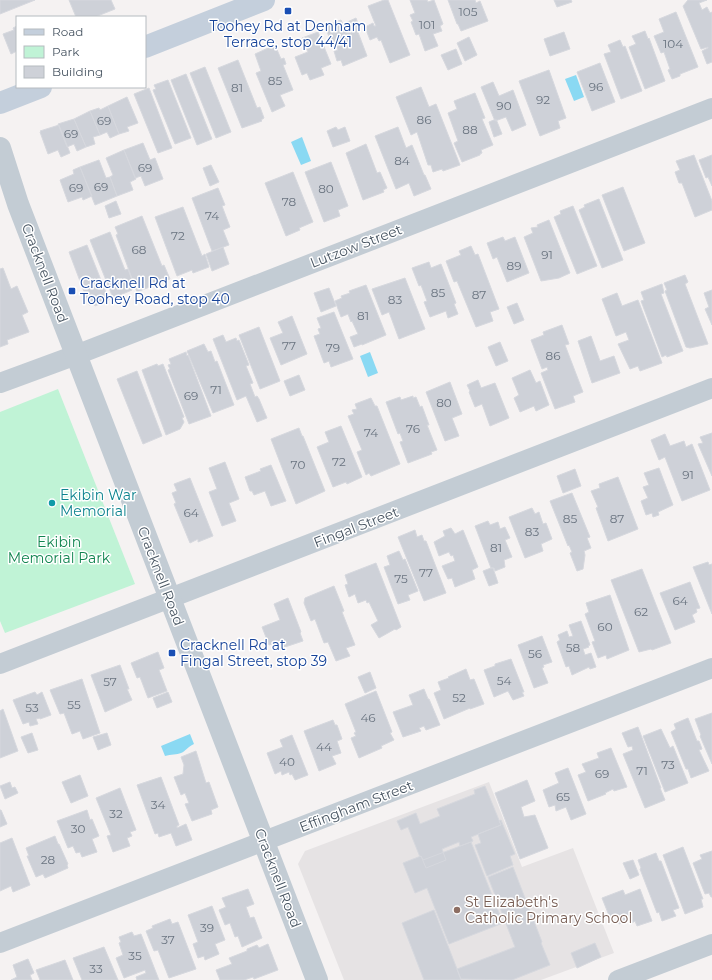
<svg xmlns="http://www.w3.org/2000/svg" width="712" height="980" viewBox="0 0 712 980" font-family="Montserrat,sans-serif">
	<rect width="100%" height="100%" fill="#f5f2f2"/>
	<path fill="#e6e3e4" d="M489,782L522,867L573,848L614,953L541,980H344L298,864L305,851Z"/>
	<path fill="#c0f3d6" d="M58,389L135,584L5,633L0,621V412Z"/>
	<path fill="#8ad9f3" d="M576,75L584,97L574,101L565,79Z
		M302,137L311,161L301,165L291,142Z
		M370,352L378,373L368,377L360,356Z
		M190,734L194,744C187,747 186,751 181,753C177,755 171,754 165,756L161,746Z"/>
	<path fill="#ced1d8" stroke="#d6d8de" d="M0,0H35L0,14Z
		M69,0H111L115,9L95,17H76Z
		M384,0H388L410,55L390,63L381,40L379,41L377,37L370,40L365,27L373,23L374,26H376L368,6Z
		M410,0H427L428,2L434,0L443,24L440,26L442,31L433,34L438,46L425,51L419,34L416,35L411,22L413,21L410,15L415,13Z
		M448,0H475L476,3L480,1L488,21L461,31L458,24H457Z
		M554,0H571L572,2L557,7Z
		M688,0H707L699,3L702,10L707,7L710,13L712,12V62L707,64L702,51L708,48V47L701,49L683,6Z
		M676,12L698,67L680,74V76L672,79L668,70L670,69L664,52L661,53L654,36L664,32L659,19Z
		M356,18L359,26L356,27L367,56L343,66L341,60L337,61L334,51L338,50L335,43L332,45L325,26L341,20L343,24Z
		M17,26V51L11,54L3,34L14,30L13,28Z
		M645,31L648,39L649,38L665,81L645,89L629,47L636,44L632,36Z
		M318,32L331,64L321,68L324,75L310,80L307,73L302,75L295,57L308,52L302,38Z
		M564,32L570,49L550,56L544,39Z
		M469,37L477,55L465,61L457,43Z
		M620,40L623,47L625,46L642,91L621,99L604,54L611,52L608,45Z
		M275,45L281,59L284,58L286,64L283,65L293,90L280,95L285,106L272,112L256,73L261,71L255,54Z
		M456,49L462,64L448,70L441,55Z
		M238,60L257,108L260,107L264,118L261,120L262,121L242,128L218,68Z
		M600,63L615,102L592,111L577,72Z
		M205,67L231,132L216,138L190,73Z
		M549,70L566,118L558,121L560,128L540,136L519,81Z
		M186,74L212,139L197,145L171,80Z
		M168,80L191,138L175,144L153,90L156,89L154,85Z
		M493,82L499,96L513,90L526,125L512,131L506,117L495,121L481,87Z
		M421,87L429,107L436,104L460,165L443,171L442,169L433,172L431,165H428L417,132L411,135L396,97Z
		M149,88L172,148L158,153L134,94Z
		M475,93L485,118L482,119L493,145L481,150L482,153L480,154V155L462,162L454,143L458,141L448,113L457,109L454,101Z
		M127,97L138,123L127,127L129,131L119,134L108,106Z
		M108,106L119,134L110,138L107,132L100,135L90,111L99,108L100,110Z
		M90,111L100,135L93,137L95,144L86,147L74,119Z
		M74,119L86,147L77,151L74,144L67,147L58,124Z
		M496,119L502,134L494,137L489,122Z
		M59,125L70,153L61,157L58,150L48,154L40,132H41L40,131Z
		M336,127L338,130L345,127L350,141L333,147L327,131Z
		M398,127L406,148L412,145L424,175H425L431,189L414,196L409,183L396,189L375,136Z
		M143,143L150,160L155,158L163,179L145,186L141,176L135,178L124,150Z
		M366,144L377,173L380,172L387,188L383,190L384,192L363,200L346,153Z
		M124,150L136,179L130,182L133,190L117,196L110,177L113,175L106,158Z
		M694,155L712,201V210L695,217L682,183H679L675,172L680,170L676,161Z
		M712,155V186L708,177L706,178L699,160Z
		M99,160L106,178L110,177L117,196L95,205L80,167Z
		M331,162L348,206L338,210L340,216L324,222L305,172Z
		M211,165L219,182L210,186L203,168Z
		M80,167L92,196L83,200L82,197L68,202L60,180L74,174L73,170Z
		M293,172L313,222L299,228L300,230L286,236L265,183Z
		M623,187L645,243L624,251L602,195Z
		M218,188L225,205L222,206L230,227L223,230L229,245L212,251L192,198Z
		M599,199L623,260L602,268L579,210L585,207L584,205Z
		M116,201L121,214L109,218L105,206Z
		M573,206L597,266L577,274L554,217L561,214L560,211Z
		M183,207L202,256L205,254L209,267L193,273L192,270L177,276L155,217Z
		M142,216L162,266L164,265L170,279L137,292L116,235L118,234L115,227Z
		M549,220L570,273L559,278L541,281L524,237L533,233L531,228L538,227L537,225Z
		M110,232L125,270L128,269L134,286L131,287L132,290L113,298L90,240Z
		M503,237L505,241L515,237L529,273L507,282L497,257L493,259L487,243Z
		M87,245L109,300L95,306L94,304L89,305L69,252Z
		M471,246L475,255L478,254L499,309L490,312L493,321L476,327L457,281L454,282L446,261L461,255L459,251Z
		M223,247L229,264L212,271L206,254Z
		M429,262L431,268L441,264L456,303L454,304L458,314L448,318L446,311L430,317L424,302L427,301L421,285L419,286L412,268Z
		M3,268L11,289L17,286L28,312L22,315L29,332L7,340L8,344L0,347V269Z
		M685,275L688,282L685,284L708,344L690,348L686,347L665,291L667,290L664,283Z
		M405,278L425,329L399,339L389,312L382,315L372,289Z
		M662,284L664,293L661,294L683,351L667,357L666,355L662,357L641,301L644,300L641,292Z
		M366,285L386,335L362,345V344L354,347L350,337L358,334L352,321L351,322L348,314L341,317L335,301L342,298L341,296L350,293L349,291Z
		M329,288L336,306L321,312L314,293Z
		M712,290V325L705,309L709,307L704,293Z
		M617,293L622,306L638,300L662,363L640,371L638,366L630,369L618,344L629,340L626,332L616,336L602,299Z
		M517,303L524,320L514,324L507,307Z
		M334,312L353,359L331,367L329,361L324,363L314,336L320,334L318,329L321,328L317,318Z
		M292,316L307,354L281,365L270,338L283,333L278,322Z
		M562,325L569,344L565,345L583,392L573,396L575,402L555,409L541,373L548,370L547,367L542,369L531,340L544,335L543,332Z
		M259,327L280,381L260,389L239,335Z
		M223,335L226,342L236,338L237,341L239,340L249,365L246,366L253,383L250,384L255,397L257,396L259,399L267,418L257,422L246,396L237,400L213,339Z
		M591,336L600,361L614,356L620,373L592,383L578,341Z
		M500,342L508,361L496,366L488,347Z
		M204,344L208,352L211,351L215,362L217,361L234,405L213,413L187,351Z
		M186,352L187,356L188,355L211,416L189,424L168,370L170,369L168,365L171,364L169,359Z
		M157,364L158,366L163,364L184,417L182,418L184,422L180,429L166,435L142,370Z
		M530,370L536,383L540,381L549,405L536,411L534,406L520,412L514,398L519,395L512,378Z
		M137,371L162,436L143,444L117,379Z
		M299,375L305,390L290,396L284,381Z
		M478,380L481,388L495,383L509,418L490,426L482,404L475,407L469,392L470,391L467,385Z
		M450,382L462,414L452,418L459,436L445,441L426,392Z
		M413,396V398L416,397L420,407L422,406L429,425H427L437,450L431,452L432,454L408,463L400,442L403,441L400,433L398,434L386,402L400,397L401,400Z
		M371,398L375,406H377L400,464L371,476L369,473L366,475L357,452L362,450L348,416L354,414L352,410L357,409L355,404Z
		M341,426L362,477L347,484L346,482L333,487L317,447L329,442L325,432Z
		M299,428L302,436H303L325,491L296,504L271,439Z
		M712,433V476L698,444L703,443L700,437Z
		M665,434L670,446L684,441L686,447L692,444L710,490L682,501L665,457L659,460L651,440Z
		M225,462L239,499L229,503L236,521L222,526L209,492L217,489L209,468Z
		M271,465L286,501L271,506L265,491L254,495L252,491H250L245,477L261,471L260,469Z
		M659,468L673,505L658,512L659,515L653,517L652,513L646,515L641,501L648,498L643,487L649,485L644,473Z
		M575,469L581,486L563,493L557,476Z
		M618,477L638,529L608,541L596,508L598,507L591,491L600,488L599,484Z
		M190,478L213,536L198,542V539L190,543L174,504L176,503L172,493L177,491L174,484Z
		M572,493L590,537L587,538L591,548L584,551L585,555L583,569L577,571L570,553L572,552L569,545L568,546L550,501Z
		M532,508L535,514L539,512L543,524L546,523L552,539L541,544L543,551L525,558L509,517Z
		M488,521L490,525L498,522L500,529L505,527L510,538L505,540L512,557L504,560L505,567L495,571L494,568H491L475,526Z
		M451,528L455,534L463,530L478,567L472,570L475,579L455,587L452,578L448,579L442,566L455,561L453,555L451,556L449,552L439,556L434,542L445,536L443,531Z
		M415,530L417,537L422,535L424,541H426L446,593L424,601L398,537Z
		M399,551L403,560L405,559L418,591L408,595L410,600L398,604L384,567L390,565L387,556Z
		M708,562L709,565L712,564V614L693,567Z
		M376,563L401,627L396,630L395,629L379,638L371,625L378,621L369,602L367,603L366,600L358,603L355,594L349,597L345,585L348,584L345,575Z
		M491,568H493L498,583L489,586L483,571Z
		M642,569L671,643L652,650L651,649L639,652L611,580Z
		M690,582L700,608L696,609L697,612L692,615L695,622L675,630L660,593Z
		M334,586L344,611L342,612L355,645L346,648L350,656L336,661L328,642L324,643L315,619L311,621L304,603L305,598Z
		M610,595L629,650L607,659L606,655L598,658L592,642L595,641L585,614L589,612L586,603Z
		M288,598L301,632L300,633L303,641L279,649L277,642L269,645L262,627L280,620L274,604Z
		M581,621L590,645L588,646L589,647L583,649L585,655L591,653L596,667L590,669L589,667L572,675L569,666L566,667L557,642L560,640L558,635L567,631L569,637L573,636L569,625Z
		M542,636L552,662L543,665L544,667L542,668L548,683L534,688L518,645Z
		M158,652L164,668L159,670L167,691L148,698L140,677L137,678L131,663Z
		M511,659L524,692H522L524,696L513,700L508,691L494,697L484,670L495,666V664Z
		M120,665L129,689H127L132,700L105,712L91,675Z
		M466,669L470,680L474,679L484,704L470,709V708L444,719L434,693L441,690L438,682L449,678L448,677Z
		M370,672L376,688L365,693L358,677Z
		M82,679L100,733L83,739L80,731L72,734L64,713L60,714L50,690Z
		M424,689L428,699H429L440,725L426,730L424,726L419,728L421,731L403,737L393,712L413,705L409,695Z
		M376,691L392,732L390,733L394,740L381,746L382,748L359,758L351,738L356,736L354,733L356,732L345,704Z
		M35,692L37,695L42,692L51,715L40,719V718L36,719L38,724L30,726L29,722L23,724L13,700Z
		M168,692L172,702L157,708L153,698Z
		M3,709L18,751L0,758V711Z
		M712,713V764L700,736L701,735L695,719Z
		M688,718L697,741H699L702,749L699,750L709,771L691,778L688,769H686L671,732L676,729L674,724Z
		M333,720L335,725H337L342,739L337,741L341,753L332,756L336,764L319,771L304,731Z
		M638,727L661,788H660L665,800L645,808L623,754L633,750L632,746L628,747L622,733Z
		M661,729L670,748L673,746L688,783L665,792L643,736Z
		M32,733L38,750L28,753L21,737Z
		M107,733L111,745L98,750L93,737Z
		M292,735L308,775L295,780L292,774L290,775L289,772L282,775L281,771L275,774L267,753L283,747L280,740Z
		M611,748L627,787L614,791L613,789L605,793L606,794L588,801L578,775L586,772L582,764L599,758L597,753Z
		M196,751L206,783L209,782L218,807L211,810L212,814L192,821L185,804L189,803L185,793L181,795L174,777L183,774L184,765L181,757Z
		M568,768L586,814L571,820L566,807L556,811L555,805L549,807L543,790L559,783L555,773Z
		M80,775L88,796L71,803L62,782Z
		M161,777L179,825L177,826V828L186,824L192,840L176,846L171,833L159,837L158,833L155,834L137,785Z
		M527,780L535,801L521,807L524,817L535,815L548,848L520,859L495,793Z
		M10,782L12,788L15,787L18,793L5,799L0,786Z
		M485,786L501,825L471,837L473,841L471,842L460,846L459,842L442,849L446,860L426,868L421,856L420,857L408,827L401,830L397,821L416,813L420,824L440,816L437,809L475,794L474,790Z
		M120,788L136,830L130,832L132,836L127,838L130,846L113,852L107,836L111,835L96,798Z
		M0,810H1L7,824L0,827Z
		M87,810L90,820L92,819L99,836L92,839L97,852L82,857L80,852L76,853L73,846L68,848L57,821Z
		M501,820L515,854L510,856L513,865L487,876L475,845L481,843L478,834L501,825L499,821Z
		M55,836L58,844H59L68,864L67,865L68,868L45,878L43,874L36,877L27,856H29L26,848Z
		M12,838L30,885L13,892L11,886L0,891V843Z
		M471,842L503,923L449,944L427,888L415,893L403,863L421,856L423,860Z
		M683,847L703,899H701L703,907L685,914L663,855Z
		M712,851V897H711L709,893L705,894L693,863L702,859L700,855Z
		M656,853L659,861H661L679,908L673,910L676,916L662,921L659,912L657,913L640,869L641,868L638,860Z
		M633,860L639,875L630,879L623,863Z
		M513,867L542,942L541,943L550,965L512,980L461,979L457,969L515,947L488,877Z
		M248,889L254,904L246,907L250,918L254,917L262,938L242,947L238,936L235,937L230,923L225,925L219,910L226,907L222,898Z
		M640,889L652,921L637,926L635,921L632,923L631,919L619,924L616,915L610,918L602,898L623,890L625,895Z
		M212,906L225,940L215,944L219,954L205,960L204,956L198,958L193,944L198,942L188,915Z
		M434,910L457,969L461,980H424L402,923Z
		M170,919L172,924L178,922L196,969L169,978L158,950L154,951L146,931L153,928L152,926Z
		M132,932L134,936L141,934L159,980H137L136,977L146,973L145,970L124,978L116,958L123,955L119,943L121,942L119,937Z
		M595,943L601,957L577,968L571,953Z
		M268,944L278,970L254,979L253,977L244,980H220L216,970L232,964L229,958L247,951V949L257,945L259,948Z
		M104,947L118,980H82L73,958Z
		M28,959L34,973L30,975L32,980H11L17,977L13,965Z
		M65,960L73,980H40L36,970Z"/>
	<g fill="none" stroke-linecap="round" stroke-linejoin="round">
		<path stroke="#c3ccd4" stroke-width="20" d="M0,383L76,355L712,108
			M0,664L712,388
			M0,943L712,668
			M618,980L712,944"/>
		<path stroke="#c3ccd4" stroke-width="22" d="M0,148L18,204L317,980"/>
		<path stroke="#c4cfdc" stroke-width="22" d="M145,47L264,0
			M0,103L41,87"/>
	</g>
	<g fill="#1a4fb4" stroke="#fff" stroke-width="1.5">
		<rect x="284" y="7" width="8" height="8" rx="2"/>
		<rect x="68" y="287" width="8" height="8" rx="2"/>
		<rect x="168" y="649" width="8" height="8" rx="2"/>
	</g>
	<circle fill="#0f9aa8" stroke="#fff" stroke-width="1.5" cx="52" cy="503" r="4"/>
	<circle fill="#8d6e63" stroke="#fff" stroke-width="1.5" cx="457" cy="910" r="4"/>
	<g text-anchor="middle" stroke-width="3" stroke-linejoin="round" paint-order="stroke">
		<g font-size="12" fill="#6a7480">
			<text x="468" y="16">105</text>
			<text x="427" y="29">101</text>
			<text x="673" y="48">104</text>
			<text x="275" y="85">85</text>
			<text x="596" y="91">96</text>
			<text x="237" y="92">81</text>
			<text x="543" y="104">92</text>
			<text x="504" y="110">90</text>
			<text x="424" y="124">86</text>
			<text x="104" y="125">69</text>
			<text x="470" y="134">88</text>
			<text x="71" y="138">69</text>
			<text x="402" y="165">84</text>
			<text x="145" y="172">69</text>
			<text x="101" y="191">69</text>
			<text x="76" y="192">69</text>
			<text x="326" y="193">80</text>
			<text x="289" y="206">78</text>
			<text x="212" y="220">74</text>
			<text x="178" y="240">72</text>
			<text x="139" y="254">68</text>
			<text x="547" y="259">91</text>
			<text x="514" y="270">89</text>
			<text x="438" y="297">85</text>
			<text x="479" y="299">87</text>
			<text x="395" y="304">83</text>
			<text x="363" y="320">81</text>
			<text x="289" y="350">77</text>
			<text x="333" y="352">79</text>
			<text x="553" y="360">86</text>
			<text x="216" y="394">71</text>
			<text x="191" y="400">69</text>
			<text x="444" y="407">80</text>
			<text x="413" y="433">76</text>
			<text x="371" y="437">74</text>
			<text x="339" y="466">72</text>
			<text x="298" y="469">70</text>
			<text x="688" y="479">91</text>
			<text x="191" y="517">64</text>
			<text x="570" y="523">85</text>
			<text x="617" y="523">87</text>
			<text x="532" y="536">83</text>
			<text x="496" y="552">81</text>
			<text x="426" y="577">77</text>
			<text x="401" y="583">75</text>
			<text x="680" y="605">64</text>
			<text x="641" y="616">62</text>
			<text x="605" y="631">60</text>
			<text x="573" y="652">58</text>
			<text x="535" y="658">56</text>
			<text x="504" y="685">54</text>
			<text x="110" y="686">57</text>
			<text x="459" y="702">52</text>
			<text x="74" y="709">55</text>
			<text x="32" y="712">53</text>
			<text x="368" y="722">46</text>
			<text x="324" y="751">44</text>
			<text x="287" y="766">40</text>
			<text x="668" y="769">73</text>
			<text x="642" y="775">71</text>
			<text x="602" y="778">69</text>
			<text x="563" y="801">65</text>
			<text x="158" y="809">34</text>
			<text x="116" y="818">32</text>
			<text x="78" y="833">30</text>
			<text x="48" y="864">28</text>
			<text x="207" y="932">39</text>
			<text x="168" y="944">37</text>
			<text x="135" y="960">35</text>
			<text x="96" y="973">33</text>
		</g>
		<g font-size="14" fill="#164399" stroke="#fff" text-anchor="start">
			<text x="288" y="31" text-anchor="middle">Toohey Rd at Denham<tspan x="288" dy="16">Terrace, stop 44/41</tspan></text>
			<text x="80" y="288">Cracknell Rd at<tspan x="80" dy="16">Toohey Road, stop 40</tspan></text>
			<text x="180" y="650">Cracknell Rd at<tspan x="180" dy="16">Fingal Street, stop 39</tspan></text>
		</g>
		<g font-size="14" fill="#485562" stroke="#fff">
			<text transform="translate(356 246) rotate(-21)" y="5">Lutzow Street</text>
			<text transform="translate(45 273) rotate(69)" y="5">Cracknell Road</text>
			<text transform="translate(356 527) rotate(-21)" y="5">Fingal Street</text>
			<text transform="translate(161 576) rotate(69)" y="5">Cracknell Road</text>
			<text transform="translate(356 806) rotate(-21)" y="5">Effingham Street</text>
			<text transform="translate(278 878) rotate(69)" y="5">Cracknell Road</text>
		</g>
		<g font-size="14" fill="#0d838f" stroke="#fff" text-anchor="start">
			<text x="60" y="500">Ekibin War<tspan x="60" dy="16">Memorial</tspan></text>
		</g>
		<g font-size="14" fill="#118550" stroke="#fff">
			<text x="59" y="547">Ekibin<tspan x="59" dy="16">Memorial Park</tspan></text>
		</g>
		<g font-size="14" fill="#785e54" stroke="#fff" text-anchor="start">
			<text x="465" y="907">St Elizabeth's<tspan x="465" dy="16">Catholic Primary School</tspan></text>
		</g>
	</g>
	<rect x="16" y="16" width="130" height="72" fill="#ffffff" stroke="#b6bbc0"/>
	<rect x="24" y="29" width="20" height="6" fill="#c4cfdc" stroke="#b6bbc0"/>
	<text x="52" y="36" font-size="12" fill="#485562">Road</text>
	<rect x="24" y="46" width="20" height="12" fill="#c0f3d6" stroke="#b6bbc0"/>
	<text x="52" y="56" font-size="12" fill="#485562">Park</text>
	<rect x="24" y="66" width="20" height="12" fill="#ced1d8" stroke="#b6bbc0"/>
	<text x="52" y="76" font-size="12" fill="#485562">Building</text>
</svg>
